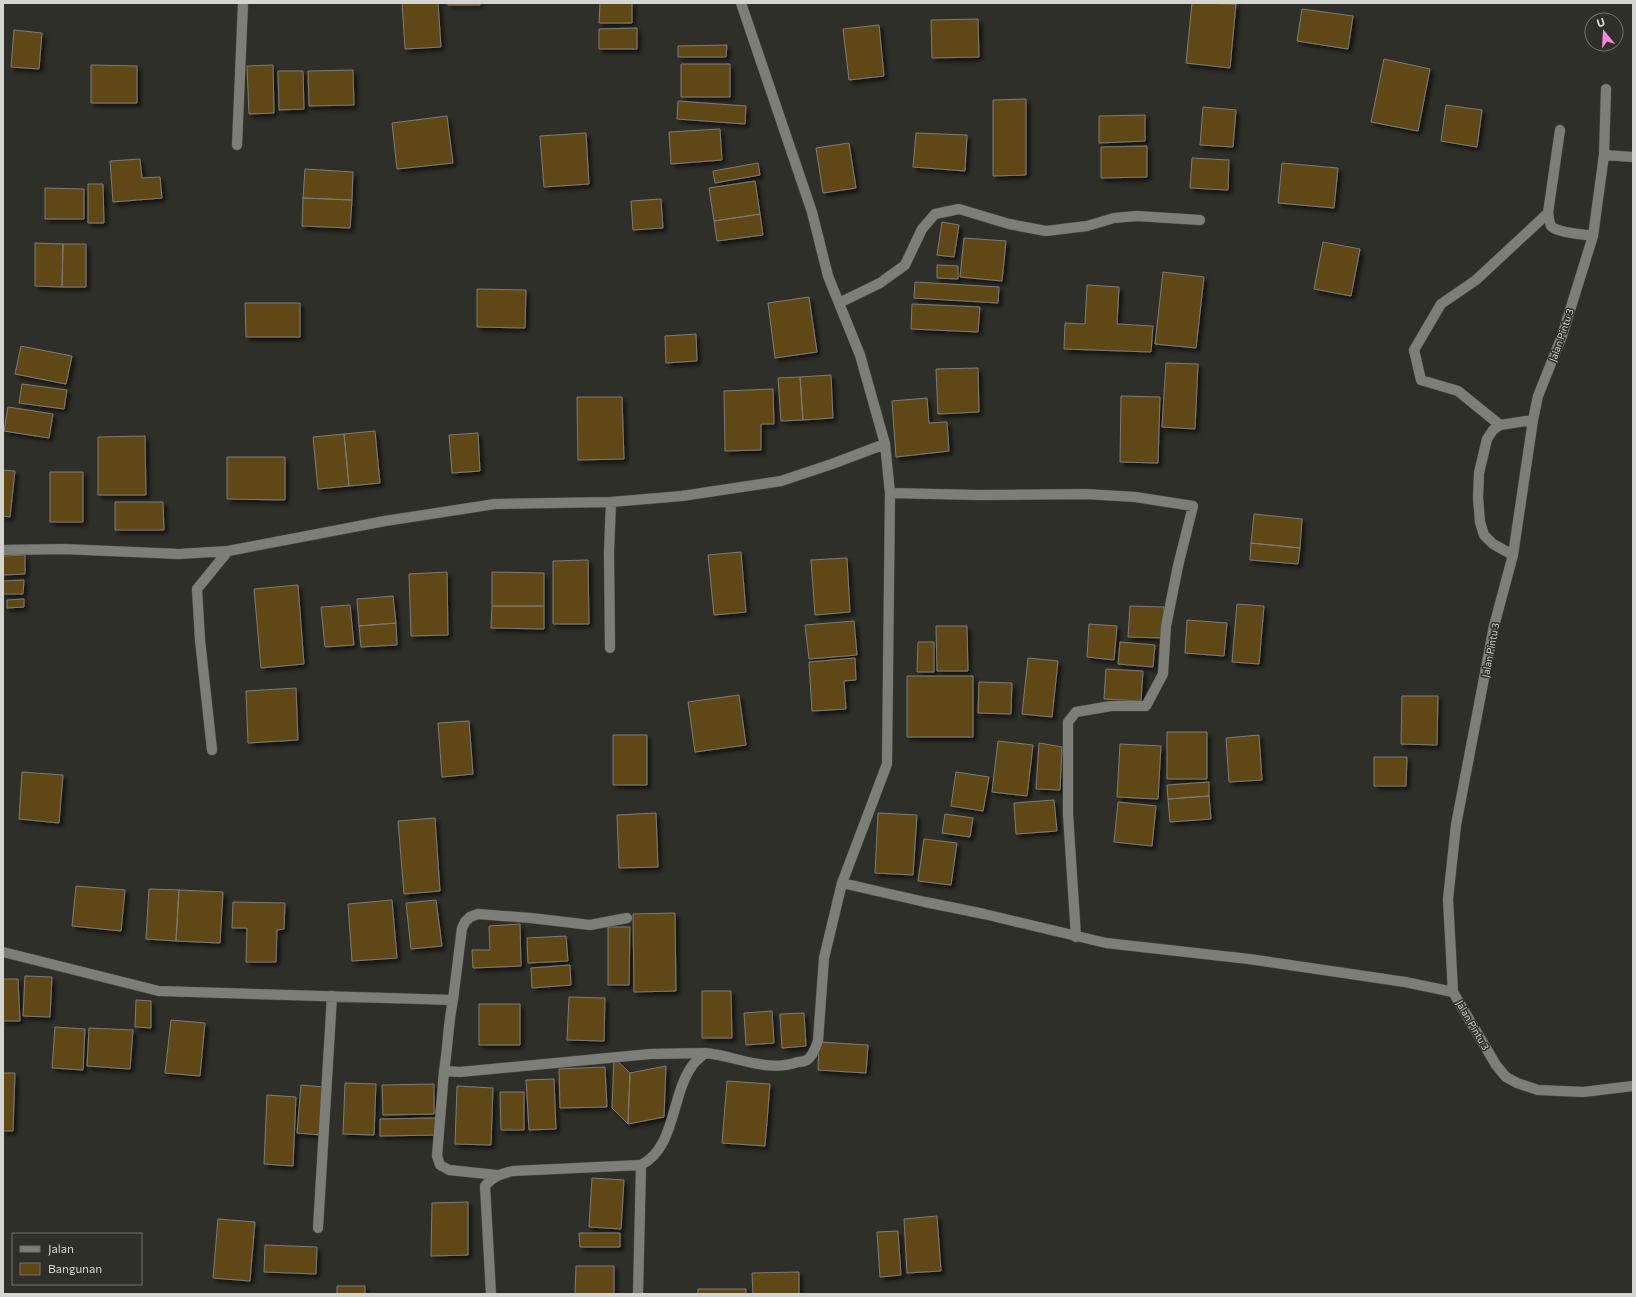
<svg xmlns="http://www.w3.org/2000/svg" width="1636" height="1297" viewBox="0 0 1636 1297" font-family="Commissioner,sans-serif">
	<defs>
		<filter id="shadow"><feDropShadow dx="3.5" dy="3.5" stdDeviation="2" flood-color="#0009"/></filter>
	</defs>
	<rect width="100%" height="100%" fill="#2f2f2a"/>
	<path fill="#5f4715" stroke="#7e7b76" filter="url(#shadow)" d="M402,3H438L441,47L405,49Z
		M448,3H480V5H448Z
		M600,3H632V23H599Z
		M1192,3L1236,4L1230,68L1186,63Z
		M1302,9L1353,16L1348,49L1297,41Z
		M978,19L979,57L932,58L931,20Z
		M879,25L884,76L849,80L843,29Z
		M637,28V49H599V29Z
		M14,30L42,33L39,69L11,67Z
		M727,45L726,57H678V46Z
		M1384,59L1430,69L1418,131L1371,122Z
		M681,64H730V97H681Z
		M91,65L137,66V103H91Z
		M273,65L274,113L249,114L247,66Z
		M353,70L354,105L309,106L308,71Z
		M278,71H303L304,109L279,110Z
		M1026,99V175L993,176V100Z
		M678,101L746,106L745,124L677,119Z
		M1446,105L1482,110L1477,147L1441,141Z
		M1203,107L1236,110L1233,147L1200,145Z
		M1145,115V141L1099,143V116Z
		M447,116L453,163L397,169L392,123Z
		M720,129L722,160L671,164L669,132Z
		M586,133L589,184L544,187L540,136Z
		M916,133L967,135L965,171L913,167Z
		M849,143L856,188L823,193L816,148Z
		M1147,146V177L1101,178V147Z
		M1192,158L1229,160L1228,190L1190,188Z
		M140,159L142,178L160,177L162,198L113,202L110,161Z
		M758,163L760,175L715,183L713,171Z
		M1282,163L1338,168L1334,208L1278,203Z
		M305,169L353,172L352,200L303,198Z
		M755,181L760,214L714,221L709,188Z
		M88,184H103L104,223H88Z
		M45,188L84,189V219H45Z
		M303,198L352,200L350,228L302,226Z
		M661,199L663,228L633,230L631,201Z
		M760,214L763,235L717,241L714,221Z
		M942,222L959,225L954,257L937,255Z
		M964,238L1006,241L1002,281L960,277Z
		M1323,242L1360,249L1351,296L1314,289Z
		M35,243L63,244L62,287L35,286Z
		M63,244H86V287H62Z
		M937,265L958,266V279L937,278Z
		M1163,272L1204,277L1196,348L1155,344Z
		M915,282L999,287L998,303L914,298Z
		M1087,285L1119,287L1117,324L1153,326L1151,352L1064,349L1065,323L1085,324Z
		M477,289L526,290L525,328L477,327Z
		M809,297L817,352L775,358L768,303Z
		M245,303H300V337H246Z
		M912,304L980,307L978,332L911,329Z
		M696,334L697,361L666,363L665,336Z
		M21,346L72,356L66,384L15,374Z
		M1166,363L1198,364L1195,429L1162,427Z
		M978,368L979,412L938,414L936,369Z
		M831,375L833,418L803,420L800,377Z
		M800,377L803,420L781,421L778,378Z
		M22,384L67,390L64,409L19,403Z
		M773,389L774,424H761V450L725,451L724,391Z
		M1121,396L1160,397L1158,463L1120,462Z
		M577,397H622L624,459L578,460Z
		M927,398L929,423L947,422L949,451L896,457L892,401Z
		M8,407L53,414L49,438L4,431Z
		M375,431L380,483L349,486L344,434Z
		M478,433L480,471L452,473L449,435Z
		M344,434L349,486L318,489L313,437Z
		M145,436L146,495H98V437Z
		M227,457H285V500L227,499Z
		M3,470L15,471L10,517L3,516Z
		M50,472H83V522H50Z
		M115,502H163L164,530H115Z
		M1254,514L1302,519L1300,548L1251,543Z
		M1251,543L1300,548L1298,564L1250,560Z
		M741,552L746,612L714,615L708,555Z
		M25,555V574L3,575V556Z
		M847,558L850,612L815,615L811,560Z
		M588,560L589,624H553V561Z
		M447,572L448,635L411,636L409,574Z
		M492,572L544,573V606H492Z
		M24,580L23,594H3V581Z
		M298,585L304,664L261,668L254,589Z
		M393,596L396,623L359,626L357,599Z
		M24,599V607L7,608V600Z
		M1237,604L1264,606L1259,664L1232,662Z
		M350,605L354,645L325,647L321,607Z
		M492,606H544V629L491,628Z
		M1130,606L1164,607L1163,638L1128,637Z
		M1187,620L1227,623L1224,656L1185,653Z
		M854,621L857,655L809,659L805,625Z
		M396,623L397,645L361,647L359,626Z
		M1089,624L1117,626L1114,660L1087,657Z
		M936,626H967L968,671H937Z
		M918,642H934V672H917Z
		M1120,642L1155,645L1153,667L1118,664Z
		M855,658L856,680L844,681L846,709L812,711L809,662Z
		M1028,658L1058,661L1052,717L1022,714Z
		M1106,669L1143,671L1141,701L1104,699Z
		M907,676H973V737H907Z
		M979,682L1012,683L1011,714L978,713Z
		M296,688L298,740L248,743L246,691Z
		M739,695L746,745L695,752L688,702Z
		M1402,696H1438L1437,745L1401,744Z
		M469,721L473,774L442,777L438,723Z
		M1167,732H1207V779H1167Z
		M613,735H647V785H613Z
		M1259,735L1262,780L1229,782L1226,738Z
		M998,741L1033,745L1027,796L992,792Z
		M1039,743L1062,747L1060,790L1036,789Z
		M1120,744L1161,746L1158,799L1117,797Z
		M1374,757H1407L1406,786H1374Z
		M22,772L63,775L59,823L19,819Z
		M956,772L989,777L983,811L951,806Z
		M1209,782V796L1168,799L1167,785Z
		M1209,796L1211,819L1170,822L1168,799Z
		M1054,800L1057,831L1016,834L1014,803Z
		M1118,802L1156,806L1152,846L1114,842Z
		M656,813L658,867L619,868L617,815Z
		M878,813L917,815L913,875L875,873Z
		M945,814L973,818L970,837L942,833Z
		M435,818L440,891L404,894L398,821Z
		M924,839L957,843L951,885L918,881Z
		M76,886L125,890L121,931L72,926Z
		M149,889L179,890L176,941L146,939Z
		M179,890L223,892L220,943L176,941Z
		M392,900L397,958L352,961L348,904Z
		M436,900L442,946L411,949L406,903Z
		M233,902L285,903L284,929L277,930L276,962H246L247,928H232Z
		M675,913L676,991L634,992L633,914Z
		M520,924L521,966L473,968L472,950H490L489,926Z
		M608,927H630L629,985H608Z
		M566,936L568,961L528,963L527,938Z
		M570,965L571,985L532,988L531,968Z
		M25,976L52,977L50,1017L23,1016Z
		M3,979H18L20,1021H3Z
		M702,991H731L732,1038H702Z
		M569,997L605,998L604,1041L567,1040Z
		M136,1000L151,1001V1028L135,1027Z
		M479,1004H520V1045H479Z
		M772,1011L774,1043L746,1045L744,1013Z
		M804,1013L806,1046L782,1048L780,1014Z
		M171,1020L205,1023L200,1076L165,1073Z
		M55,1027L85,1029L83,1070L52,1068Z
		M89,1028L133,1030L130,1069L87,1066Z
		M819,1042L868,1045L866,1073L818,1070Z
		M614,1058L630,1073L628,1124L612,1108Z
		M666,1066L664,1117L628,1124L630,1073Z
		M605,1067L607,1107L560,1108L559,1069Z
		M3,1073H15L13,1131H3Z
		M554,1079L556,1129L529,1130L526,1080Z
		M727,1081L770,1084L765,1146L722,1143Z
		M345,1083L376,1084L374,1135L343,1134Z
		M434,1084V1114L383,1115L382,1085Z
		M301,1085L324,1087L321,1135L297,1133Z
		M457,1086L493,1088L491,1145L455,1144Z
		M500,1092H524V1130H501Z
		M267,1095L296,1097L293,1166L264,1164Z
		M438,1118V1135L380,1136V1119Z
		M592,1178L624,1180L621,1229L589,1227Z
		M468,1202V1255L431,1256L432,1203Z
		M937,1216L941,1271L907,1273L904,1219Z
		M218,1219L255,1222L250,1281L213,1278Z
		M898,1231L901,1275L880,1277L877,1232Z
		M579,1233H620V1247H580Z
		M265,1245L317,1247L316,1274L264,1272Z
		M576,1266H614V1294H575Z
		M799,1272V1294H753L752,1273Z
		M337,1286H365V1294H337Z
		M698,1289H746V1294H698Z"/>
	<g fill="none" stroke-linecap="round" stroke-linejoin="round">
		<defs>
			<path id="street" d="M1606,89L1604,155L1593,236L1562,336L1538,396L1533,420L1513,555L1494,626L1456,825L1448,899L1453,992L1496,1065L1506,1077L1517,1083L1538,1090L1583,1092L1633,1086
				M1560,130L1548,213C1549,217 1549,222 1551,226C1557,233 1583,234 1593,236
				M237,145L243,3
				M1604,155L1633,157
				M839,303L880,283L905,265L922,229L935,214L959,209L1009,224L1046,231L1087,226L1114,218L1137,216L1200,220
				M1500,425L1458,391L1421,380L1414,350L1441,304L1476,280L1548,213
				M890,493L978,495L1086,494L1135,497L1193,506L1178,566L1166,626L1163,674L1146,706H1111L1076,712L1068,722V814L1076,937
				M3,550L64,549L179,554L228,551L385,521L495,504L611,502L682,496L781,481L832,464L885,444
				M1513,555L1493,544L1484,535L1480,522L1478,498L1479,473L1487,439L1493,430L1500,425L1533,420
				M610,648L609,552L611,502
				M212,750L200,640L197,589L228,551
				M842,883L925,902L984,914L1106,943L1249,959L1405,982L1453,992
				M3,952L159,991L453,1000C448,1024 448,1047 444,1071L460,1072L650,1054L705,1053
				M453,1000L462,928L465,922L470,917L478,914L531,918L590,925L627,918
				M444,1071L437,1156L440,1165L449,1170L497,1175
				M318,1228L332,996
				M491,1294L485,1186C493,1176 501,1174 513,1171L641,1165C676,1147 671,1095 692,1066C695,1061 701,1057 705,1053C737,1056 766,1073 798,1062C801,1062 805,1061 807,1060C813,1056 816,1047 818,1041L824,958L842,883L887,764L890,493L885,444L860,355L828,276L812,212L741,3
				M638,1294L641,1165"/>
		</defs>
		<use href="#street" stroke="#4c4c48" stroke-width="11"/>
		<use href="#street" stroke="#7d7e78" stroke-width="10"/>
	</g>
	<g text-anchor="middle" stroke-width="3" stroke-linejoin="round" paint-order="stroke">
		<g font-size="10" fill="#d4d4d1" stroke="#2f2f2a">
			<text transform="translate(1561 335) rotate(-71)" y="4">Jalan Pintu 3</text>
			<text transform="translate(1490 650) rotate(-79)" y="4">Jalan Pintu 3</text>
			<text transform="translate(1473 1025) rotate(60)" y="4">Jalan Pintu 3</text>
		</g>
	</g>
	<rect width="1636" height="1297" fill="none" stroke="#d4d4d1" stroke-width="8"/>
	<rect x="12" y="1233" width="130" height="52" fill="#2f2f2a" stroke="#71716d"/>
	<rect x="20" y="1246" width="20" height="6" fill="#7d7e78" stroke="#71716d"/>
	<text x="48" y="1253" font-size="12" fill="#d4d4d1">Jalan</text>
	<rect x="20" y="1263" width="20" height="12" fill="#5f4715" stroke="#71716d"/>
	<text x="48" y="1273" font-size="12" fill="#d4d4d1">Bangunan</text>
	<g transform="translate(1604 32) rotate(342)"><circle r="19" fill="#2f2f2a" stroke="#71716d"/>
	<path d="M0-3L7 15L0 10L-7 15Z" fill="#fe86e0"/>
	<text y="-6" font-size="11" font-weight="bold" text-anchor="middle" fill="#d4d4d1">U</text>
	</g>
</svg>
